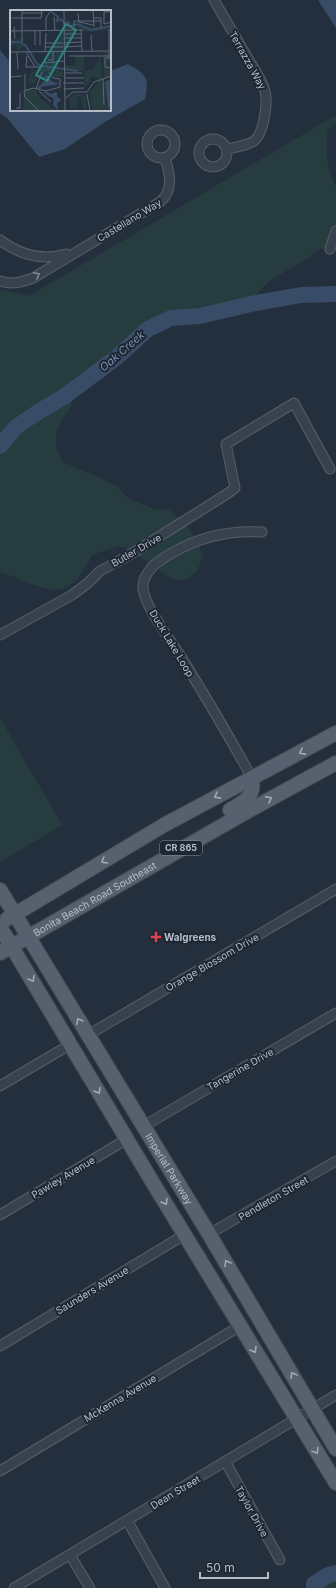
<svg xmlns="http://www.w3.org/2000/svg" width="336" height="1588" viewBox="0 0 336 1588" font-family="Inter,sans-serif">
	<rect width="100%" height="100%" fill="#242f3e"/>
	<path fill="#263c3f" d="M336,115V123L327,131C327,152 325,167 336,186V247L319,249L308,258L271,280L260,290L250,302L238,310L224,314L178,321L167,325L134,343L83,380L73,393L71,407L62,419L56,433V449L63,462L103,479L118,487L128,498L154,509L169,510L181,520L191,531L198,543L203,557L197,571L186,580L172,579L133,552L119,546L92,555C87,564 82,574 75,581C56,602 21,577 0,572V289L29,296Z
		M0,718L62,825L0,862Z
		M336,1571V1588H306L334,1572Z"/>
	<path fill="#394c67" d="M318,0H336V28Z
		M0,50L11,63V110H110V71L128,64C147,75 149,77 145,99L105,122L65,149L39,157L7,118L0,113Z"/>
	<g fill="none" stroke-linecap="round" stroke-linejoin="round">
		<path stroke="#394c67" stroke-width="16" d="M0,446L16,427L38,412L65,396L117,357L148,329L171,318L200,316L251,304L301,295L336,294
			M314,1588V1584L328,1575L336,1573"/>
		<defs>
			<path id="minor" d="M214,0L260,79C262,83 264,87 265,91C268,103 264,133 254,141C246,146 236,147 227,149
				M147 144a14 14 0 1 1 28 0a14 14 0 1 1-28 0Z
				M199 153a14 14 0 1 1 28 0a14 14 0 1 1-28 0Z
				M0,240C20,255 42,261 66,254
				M330,249L336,231
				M0,281C12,285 22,282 33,278L160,202C174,190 170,174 165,158
				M0,635L72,595L88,583L100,571L128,556L227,494L235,488L226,444L294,403L330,469
				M252,778C230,738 207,699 183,660C172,642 146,609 143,589C142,581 147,573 152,567C158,561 165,557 172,553C199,537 230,530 262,532
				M88,1035L336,889
				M0,1086L71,1044
				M144,1126L336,1013
				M0,1215L127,1139
				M209,1234L336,1161
				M0,1346L184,1235
				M225,1461L280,1560
				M0,1471L240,1326
				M127,1520L165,1588
				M70,1555L90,1588
				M14,1588L336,1395"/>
			<g id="primary">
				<path d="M230,810C244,802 255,797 252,778"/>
				<path id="s1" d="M0,890L209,1234L336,1449"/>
				<path d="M7,919L164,825L336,733"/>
				<path d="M0,927L153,1183L336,1483"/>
				<path id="s2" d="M0,953L248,811L336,763"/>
			</g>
		</defs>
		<use href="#minor" stroke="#565f6c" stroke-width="11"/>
		<use href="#primary" stroke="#414a57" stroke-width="16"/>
		<use href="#minor" stroke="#38414e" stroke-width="9"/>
		<use href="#primary" stroke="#56606e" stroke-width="14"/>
	</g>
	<defs><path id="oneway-chevron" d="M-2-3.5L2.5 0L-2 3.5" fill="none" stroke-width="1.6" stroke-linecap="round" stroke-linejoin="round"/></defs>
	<use stroke="#7c8592" href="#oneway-chevron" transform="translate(37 275) rotate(-28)"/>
	<g stroke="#a1aab7">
		<use href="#oneway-chevron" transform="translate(302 752) rotate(152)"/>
		<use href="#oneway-chevron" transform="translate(217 796) rotate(152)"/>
		<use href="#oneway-chevron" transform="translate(269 799) rotate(-28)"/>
		<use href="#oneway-chevron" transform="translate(104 861) rotate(149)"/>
		<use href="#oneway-chevron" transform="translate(32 979) rotate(59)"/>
		<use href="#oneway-chevron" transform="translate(79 1021) rotate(-121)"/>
		<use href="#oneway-chevron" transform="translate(98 1091) rotate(59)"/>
		<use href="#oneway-chevron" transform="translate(165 1202) rotate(59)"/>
		<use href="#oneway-chevron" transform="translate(227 1263) rotate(-121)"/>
		<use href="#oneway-chevron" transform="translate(254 1350) rotate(59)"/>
		<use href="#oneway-chevron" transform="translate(293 1375) rotate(-121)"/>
		<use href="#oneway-chevron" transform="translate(316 1451) rotate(58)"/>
	</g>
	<path fill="#e0444e" stroke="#1d2633" stroke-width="1.5" d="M154 931h4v4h4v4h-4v4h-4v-4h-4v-4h4z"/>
	<g text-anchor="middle" stroke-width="4" stroke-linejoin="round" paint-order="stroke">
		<rect fill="#1d2633" stroke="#878f9c" stroke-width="1" x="160" y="841" width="42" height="14" rx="3"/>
		<g font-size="9" font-weight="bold" fill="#b4bcc9">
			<text x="181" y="851">CR 865</text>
		</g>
		<g font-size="10" fill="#b4bcc9" stroke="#1d2633">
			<text transform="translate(248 60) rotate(61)" y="4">Terrazza Way</text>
			<text transform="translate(129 220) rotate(-31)" y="4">Castellano Way</text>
			<text transform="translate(136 550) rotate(-30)" y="4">Butler Drive</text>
			<text transform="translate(172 643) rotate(59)" y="4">Duck Lake Loop</text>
			<text dy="4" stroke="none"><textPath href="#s2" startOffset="109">Bonita Beach Road Southeast</textPath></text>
			<text transform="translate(212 962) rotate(-30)" y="4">Orange Blossom Drive</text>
			<text transform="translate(240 1069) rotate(-30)" y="4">Tangerine Drive</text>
			<text dy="4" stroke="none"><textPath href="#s1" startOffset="326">Imperial Parkway</textPath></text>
			<text transform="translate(63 1177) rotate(-31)" y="4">Pawley Avenue</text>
			<text transform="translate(273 1198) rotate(-30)" y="4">Pendleton Street</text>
			<text transform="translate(92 1290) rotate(-31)" y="4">Saunders Avenue</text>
			<text transform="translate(120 1398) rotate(-31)" y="4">McKenna Avenue</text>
			<text transform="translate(175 1492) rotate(-31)" y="4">Dean Street</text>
			<text transform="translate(252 1511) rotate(61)" y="4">Taylor Drive</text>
		</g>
		<g font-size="10" font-weight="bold" fill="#b4bcc9" stroke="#1d2633" text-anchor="start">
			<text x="164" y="941">Walgreens</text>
		</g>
		<g font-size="11" font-style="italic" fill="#7c92b1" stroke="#1d2633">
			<text transform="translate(122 351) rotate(-41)" y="4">Oak Creek</text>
		</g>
	</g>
	<g transform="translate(10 10)">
		<rect width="101" height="101" fill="#242f3e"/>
		<path d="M56,11L84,19L99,18L101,14V20L77,22L63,15H54ZM4,29L7,32V29H12L20,40L14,37L8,40L6,34L1,36L0,30ZM93,42H100L101,50V66L94,68ZM65,46H74V60H82L91,46L92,96L91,74L95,72L96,96H101V101H84L81,97L80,82L88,73V68L80,67L81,71L75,78L74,61H55V55L65,56ZM25,49L31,58H42L41,51H46L49,62L53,61V67H43L41,61L28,62L23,65L27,69L24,74L18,73L21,62L29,60ZM22,79L26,80L29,87L47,101H13L14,80ZM64,84H75L77,101H73L72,88L67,86V101L62,98L65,88L60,101L59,88Z" fill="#263c3f"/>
		<path d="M34,66H39L41,71L50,74L31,77L30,80L27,78L33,72L38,71ZM101,69V96L98,98L95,72ZM33,82H38L40,84L47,82V87L52,90L47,93L48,101L43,95L44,89Z" fill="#394c67"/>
		<path fill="none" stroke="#394c67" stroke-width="2" d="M39,0L48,7L47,11L51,9L56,15L58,12L60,16L68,14L81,20L101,16M0,32H9L16,36L27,54L33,56L68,61"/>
		<path fill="none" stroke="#5e6776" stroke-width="1" d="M12,0V32M54,0L55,101M83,0L84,17M101,2H94V14L101,12M12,3H32M68,3L69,12L83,15M44,7L45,20M2,8H31L32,0M84,8H91V18M77,11H91M4,17L5,29M99,19V48M36,20V8L40,2M64,20V11H77M71,20L72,42M0,21L73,20M25,21V35M30,21V35M54,24H71M81,25L82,42M54,28H71M35,33H53M54,33L71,32M35,37H53M55,37L71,36M0,42L101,41M7,42L8,59M16,42L25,57H31M35,42L36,23M17,46L16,57H25M59,46H72M71,46H101M101,48H95V57L101,58M35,50V53L54,51M38,50H43V42M55,63H72M15,64V80M0,67L12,66M55,68H74M93,69L94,95M53,73H74M26,79L32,62M54,79L74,78M29,81L41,92M77,84L80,101M56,88L63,82H77L84,72L101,66M6,98H10V83M29,101L15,87L14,81L23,78L36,81L50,77V69L43,68L39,62"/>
		<path fill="#308480" fill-opacity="0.15" stroke="#308480" stroke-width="2" d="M56,14L66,20L37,71L26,65Z"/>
		<rect width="101" height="101" fill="none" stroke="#b4bcc9" stroke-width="2"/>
	</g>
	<path d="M200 1572v6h68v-6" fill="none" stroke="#b4bcc9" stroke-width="2"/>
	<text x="206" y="1572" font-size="12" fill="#b4bcc9" stroke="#1d2633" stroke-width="3" paint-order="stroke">50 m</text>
</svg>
